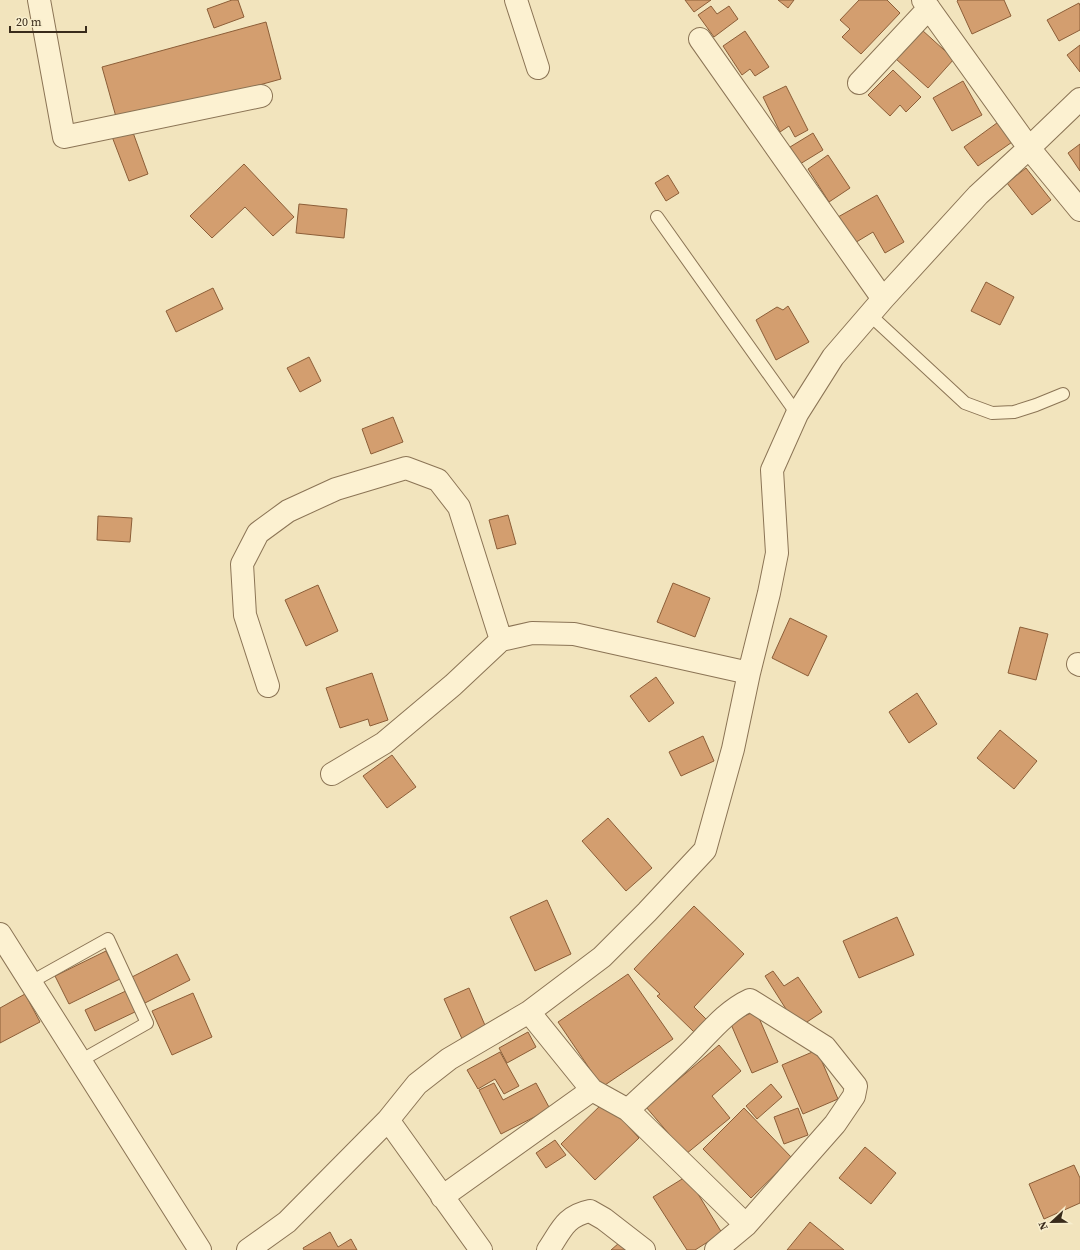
<svg xmlns="http://www.w3.org/2000/svg" width="1080" height="1250" viewBox="0 0 1080 1250" font-family="'Source Serif 4',serif">
	<rect width="100%" height="100%" fill="#f2e4bd"/>
	<path fill="#d39e6f" stroke="#8c5e38" d="M232,0H238L244,17L214,28L207,9Z
		M685,0H711L694,12Z
		M778,0H794L788,8Z
		M859,0H887L900,13L861,54L842,37L850,29L840,20Z
		M958,0H1004L1011,16L972,34L957,1Z
		M1079,3L1080,6V30L1059,41L1047,20Z
		M711,6L717,14L729,6L738,19L714,37L698,15Z
		M266,22L281,79L118,124L102,67Z
		M922,30L954,59L928,88L896,59Z
		M745,31L769,67L755,76L750,69L742,75L723,46Z
		M1080,45V72L1067,55Z
		M893,70L921,97L906,112L900,105L890,116L868,95Z
		M963,81L982,115L952,131L933,98Z
		M786,86L808,130L795,137L789,126L780,132L763,97Z
		M1001,120L1015,140L978,166L964,147Z
		M131,127L148,174L129,181L111,134Z
		M813,133L823,150L800,164L790,147Z
		M1080,144V171L1068,153Z
		M828,155L850,188L829,202L808,169Z
		M244,164L294,217L273,236L245,207L212,238L190,216Z
		M1026,168L1051,200L1032,215L1007,183Z
		M668,175L679,193L666,201L655,183Z
		M877,195L904,242L885,253L873,232L853,244L838,217Z
		M299,204L347,209L344,238L296,233Z
		M986,282L1014,297L1000,325L971,311Z
		M213,288L223,309L176,332L166,311Z
		M788,306L809,342L776,360L756,320L777,307L783,310Z
		M309,357L321,381L300,392L287,368Z
		M393,417L403,442L371,454L362,429Z
		M508,515L516,544L497,549L489,520Z
		M98,516L132,518L130,542L97,540Z
		M673,583L710,598L695,637L657,622Z
		M318,585L338,631L306,646L285,600Z
		M790,618L827,636L808,676L772,658Z
		M1020,627L1048,634L1036,680L1008,673Z
		M372,673L388,720L370,726L368,719L340,728L326,688Z
		M656,677L674,703L649,722L630,696Z
		M917,693L937,724L909,743L889,712Z
		M1000,730L1037,761L1014,789L977,758Z
		M703,736L714,761L681,776L669,752Z
		M392,755L416,787L387,808L363,776Z
		M608,818L652,868L626,891L582,841Z
		M547,900L571,954L535,971L510,917Z
		M694,906L744,954L694,1007L706,1019L694,1032L657,996L660,994L634,969Z
		M897,917L914,955L859,978L843,941Z
		M106,951L120,979L69,1004L55,976Z
		M177,954L190,980L145,1003L132,977Z
		M773,971L784,986L798,977L822,1012L798,1028L765,976Z
		M628,974L673,1039L602,1087L558,1022Z
		M469,988L487,1030L463,1041L444,999Z
		M128,990L137,1011L95,1031L85,1010Z
		M193,993L212,1037L172,1055L152,1011Z
		M25,994L40,1022L0,1043V1008Z
		M756,1011L778,1062L752,1073L730,1022Z
		M528,1032L536,1047L507,1063L499,1048Z
		M719,1045L741,1071L712,1096L730,1118L686,1154L646,1107Z
		M817,1050L838,1099L803,1114L782,1065Z
		M500,1052L519,1086L504,1094L495,1079L478,1089L467,1070Z
		M494,1083L503,1100L536,1083L550,1109L501,1134L479,1090Z
		M771,1084L782,1097L757,1119L746,1106Z
		M605,1101L639,1138L595,1180L561,1144Z
		M744,1108L792,1158L751,1198L703,1149Z
		M798,1108L808,1135L784,1144L774,1117Z
		M555,1140L566,1155L546,1168L536,1153Z
		M865,1147L896,1173L871,1204L839,1178Z
		M1074,1165L1080,1178V1203L1044,1219L1029,1184Z
		M687,1176L722,1233L695,1250H687L653,1197Z
		M810,1222L844,1250H787Z
		M330,1232L338,1247L351,1239L357,1250H304L303,1248Z
		M619,1243L625,1250H611Z"/>
	<g fill="none" stroke-linecap="round" stroke-linejoin="round">
		<defs>
			<path id="lane" d="M657,217L797,414
				M870,315L965,403L992,413L1014,412L1036,405L1063,394
				M31,982L108,939L147,1023L80,1061"/>
			<path id="street" d="M39,0L64,137L261,96
				M516,0L538,68
				M700,39L883,299
				M859,83L929,8
				M1080,99L1029,148L1080,210
				M1078,664L1080,665
				M268,686L245,615L242,564L258,533L288,511L336,489L406,468L438,480L459,507L501,640
				M332,774L384,743L453,685L501,640L532,633L574,634L749,673
				M0,934L200,1250
				M529,1012L592,1090L628,1110L746,1225
				M628,1110C649,1090 671,1071 691,1051C709,1033 726,1011 750,1000L825,1047L856,1086L854,1096L835,1124L746,1225L716,1250
				M442,1197L592,1090
				M248,1250L287,1222L388,1120
				M481,1250L388,1120L417,1084L449,1059L529,1012L602,957L647,912L705,850L733,749L749,673L769,593L777,553L772,470L797,414L833,357L883,299L978,195L1029,148L923,0
				M548,1250C561,1231 565,1216 590,1211L604,1219L644,1250"/>
		</defs>
		<use href="#lane" stroke="#8b7455" stroke-width="14"/>
		<use href="#street" stroke="#8b7455" stroke-width="24"/>
		<use href="#lane" stroke="#fcf1d1" stroke-width="12"/>
		<use href="#street" stroke="#fcf1d1" stroke-width="22"/>
	</g>
	<g transform="translate(1052 1222) rotate(248)" stroke="#f8eecd" stroke-width="3" paint-order="stroke">
	<path d="M0-3L7 15L0 10L-7 15Z" fill="#392b1b"/>
	<text y="-6" font-size="11" font-weight="bold" text-anchor="middle" fill="#392b1b">N</text>
	</g>
	<path d="M10 26v6h76v-6" fill="none" stroke="#392b1b" stroke-width="2"/>
	<text x="16" y="26" font-size="12" fill="#392b1b" stroke="#f8eecd" stroke-width="3" paint-order="stroke">20 m</text>
</svg>
